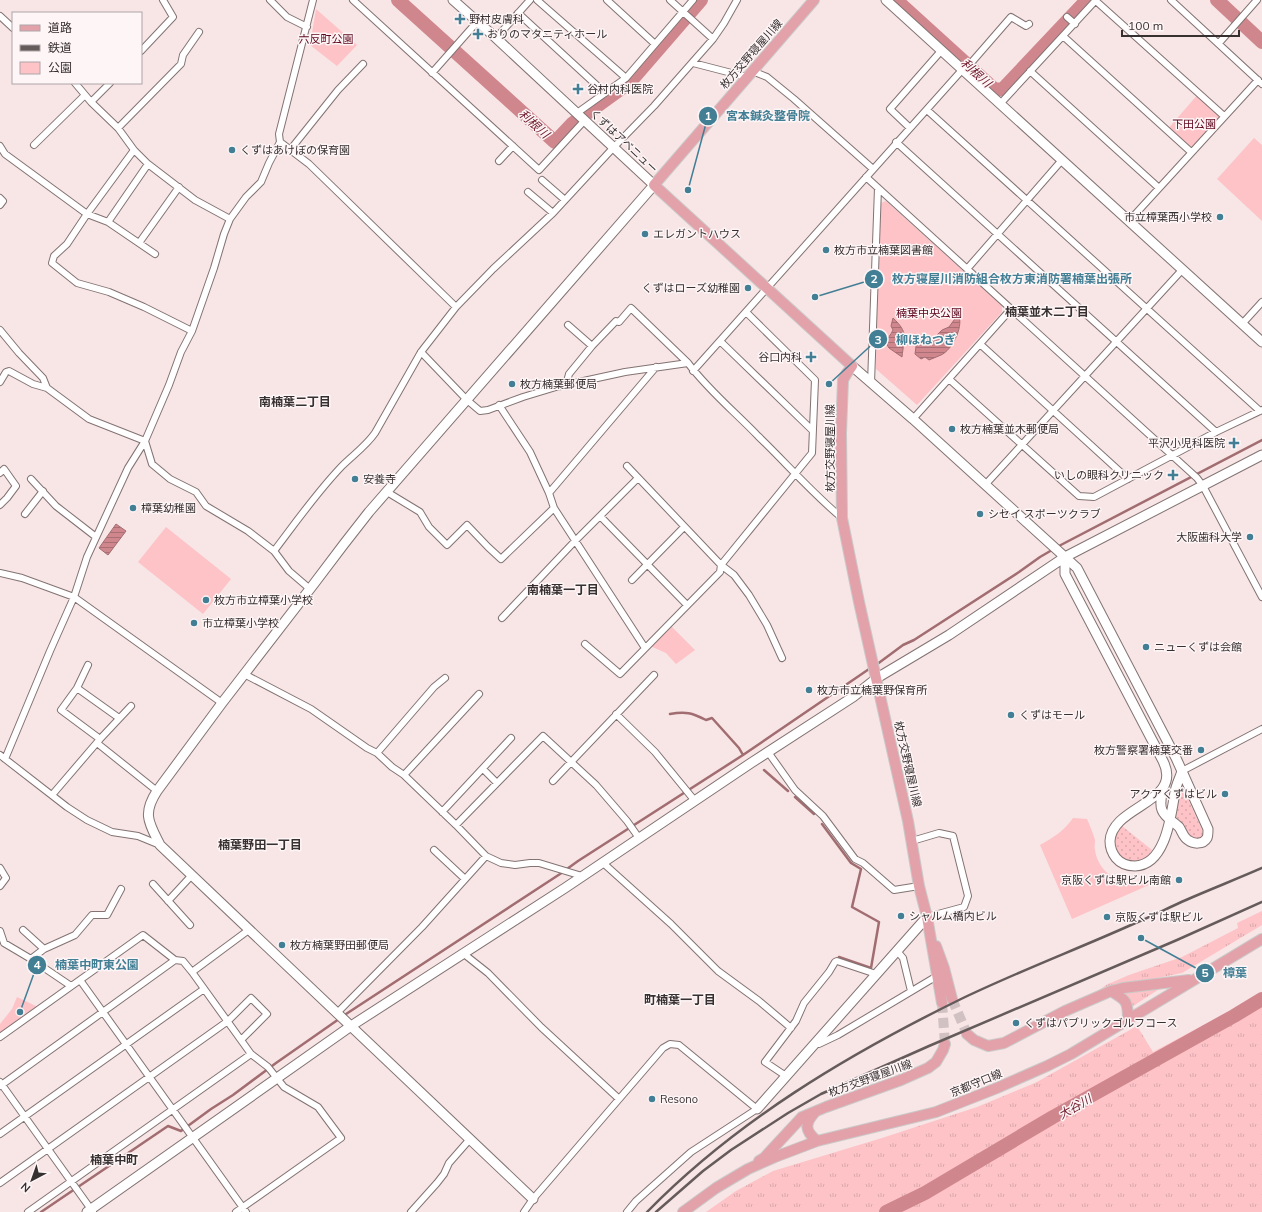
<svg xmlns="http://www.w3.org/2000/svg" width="1262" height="1212" viewBox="0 0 1262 1212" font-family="Mulish,'Noto Sans JP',sans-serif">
	<defs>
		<pattern id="grass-tufts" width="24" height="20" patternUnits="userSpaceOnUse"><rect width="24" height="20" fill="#fdc3c7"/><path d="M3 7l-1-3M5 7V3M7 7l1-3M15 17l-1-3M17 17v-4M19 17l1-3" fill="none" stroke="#d9a8ab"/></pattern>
		<pattern id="garden-dots" width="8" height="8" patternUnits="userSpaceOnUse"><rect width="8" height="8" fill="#fdc3c7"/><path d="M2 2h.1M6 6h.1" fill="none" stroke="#d9a8ab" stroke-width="1.8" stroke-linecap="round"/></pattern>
		<pattern id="water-rules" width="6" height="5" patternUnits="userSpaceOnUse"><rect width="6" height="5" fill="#cf878d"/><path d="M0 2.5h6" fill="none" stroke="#a96f74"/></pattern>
	</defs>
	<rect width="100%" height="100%" fill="#f8e5e6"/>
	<path fill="url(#grass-tufts)" d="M1262,911V925L1182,973L1109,988L1089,998L1106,985L1129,975L1182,957L1238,928L1237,923Z
		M1164,986L1133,1006L1123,992Z
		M1262,1006V1212H706L736,1191L773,1171L882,1138L977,1107L1035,1083L1137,1026L1153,1052L1237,1007L1244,1017Z"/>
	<path fill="#fdc3c7" d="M316,9L357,45L337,66L310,45Z
		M1199,93L1224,116L1191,152L1167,130Z
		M1254,138L1262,145V221L1217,179Z
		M886,201L1002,306V312L917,405L876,369L878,204Z
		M166,527L231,579L203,614L138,562Z
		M669,624L695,650L676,664L666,653L648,645Z
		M1073,818L1087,819C1090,826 1093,833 1095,840C1095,844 1094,847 1095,850C1097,866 1110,879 1126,882C1133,884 1140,885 1147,881L1149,885L1072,919L1040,845C1053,838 1065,830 1073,818Z
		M17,997L38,1007L0,1035V1024L12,1009Z"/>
	<path fill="url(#garden-dots)" d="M1181,789L1184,790L1203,832V837L1196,841L1189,837C1186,829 1183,823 1176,818L1178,793Z
		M1122,826L1152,850C1149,856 1145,860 1138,861C1119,866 1106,838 1122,826Z"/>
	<path fill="url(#water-rules)" stroke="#a16d71" d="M957,316H959C963,328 952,350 941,355C937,357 933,358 929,360L925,357L921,359L915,354L917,339L919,336L935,337L942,330L949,327Z
		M893,318C909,333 904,337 902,357L889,348L886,343C887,338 891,335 893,330L891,326Z
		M116,524L126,531L108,555L99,548Z"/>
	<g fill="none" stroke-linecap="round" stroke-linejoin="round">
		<path stroke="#a16d71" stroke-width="2.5" d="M1057,547L1262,440
			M876,665L903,645L914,640L1019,572L1040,557L1052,550
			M670,714C686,711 692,713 706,720L712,718L739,748L743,755
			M764,770L788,791
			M795,797L814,814
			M822,824L851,863L861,869L852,907L879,922L871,968L839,957
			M343,1016L560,874L578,861L743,755L872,667
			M41,1212L168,1126L181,1131L211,1109L233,1095L276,1063L339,1019"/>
		<path stroke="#cf878d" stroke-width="14" d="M398,0L555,142L572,124L630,82L701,0
			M896,0L995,90L1003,89L1087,0
			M1217,0L1262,42
			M886,1212L925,1193L1053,1117L1234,1016L1262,999"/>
		<path stroke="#d1c1c2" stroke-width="10" stroke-dasharray="10 5" stroke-linecap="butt" d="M952,999L967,1034
			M942,1003L945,1044"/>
		<defs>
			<path id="street" d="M270,0L287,17L307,27
				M353,0L539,170L585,120
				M537,0L626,78
				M607,0L655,44
				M670,0L713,39
				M1171,0L1262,84
				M1096,1L1224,116
				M518,13L605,93
				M0,16L13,28
				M1067,17L1075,24
				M1063,36L1191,152
				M496,38L530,0
				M1219,43L1257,0
				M141,51L173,17L163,0
				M693,63L747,77
				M752,71L767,77L794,99L873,169
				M964,71L1011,17L1026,26L1029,24
				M1030,71L1159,188
				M432,73L477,22
				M75,83L91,102L118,128L134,150L148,164L195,200L230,219
				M91,102L110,83
				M1000,104L1096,0
				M927,110L1260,411
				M577,113L626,78L693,0
				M118,128L181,64L183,55L199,32
				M910,128L890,109L941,51
				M280,142L309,164L456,307
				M896,142L1216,432
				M34,145L85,95
				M0,146L5,154L87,214L108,222L155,254
				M134,150L87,214L67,244L54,256L52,263L77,283L109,292L144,307L192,331
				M290,150L338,90L363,64
				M499,161L513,146
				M866,177L1197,478L1203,486L1262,597
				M542,180L565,200
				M528,192L553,213
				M0,198L3,201L0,205
				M1129,221L1258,80
				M108,222L148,164
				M139,243L179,187
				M967,269L1062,160
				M1242,324L1262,302
				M568,325L592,346
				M0,330L19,353L43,378L47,388
				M720,341L812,430
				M980,344L1128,479
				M421,352L467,400L480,411L488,410L523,397L556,387L625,372L688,363C708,390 735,412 758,436C786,463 812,493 842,518
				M693,371L962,70
				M949,379L1079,496L1094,497L1216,432L1262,410
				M0,382L6,372L9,371L33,384L47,388L89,419L145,441
				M871,383L878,188
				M566,385L569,374L592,346L616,321L619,322L631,308L688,363
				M499,405L530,452L549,493L554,508L645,648
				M913,419L1011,309
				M145,441L152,464L170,479L196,492L206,506L248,531L274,551L289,571L310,589
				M627,466L721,565L734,575L749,595L767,625L782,658
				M0,473L4,469L16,486L7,498L0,505
				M31,479L56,506L96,537
				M985,485L1182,270
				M387,492L420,512L429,527L447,545L467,525L488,547L501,559L554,508
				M549,493L656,367
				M25,514L43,491
				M600,516L687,605
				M274,551C296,522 317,492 342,466C353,455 366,446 375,433L421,352L456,307L493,269L553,213L614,147L654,106L713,39L724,23L737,0
				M0,573L22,578L74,597L222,703
				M632,580L684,527
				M502,618L575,541L638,478
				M585,644L620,674L720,572L721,565L812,453L815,380L746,312
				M244,674L311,709L367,748L377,753L392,767L404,775L456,825L486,856L501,863L515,865L530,863H539L582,876
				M77,688L119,718
				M616,714L655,752L695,801
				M100,739L131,706
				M97,743L157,791
				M768,752L795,790L823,816L855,859L863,863L894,890L919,886
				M377,753L434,687L445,678
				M0,755L67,807L87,820L112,832L138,836L160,845
				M5,759L50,651L74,597L87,557L128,468L145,441L169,385L181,352L192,331L214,268L224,234L230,219L246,197L261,182L269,163L280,142L279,134L313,0
				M483,769L497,783
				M1182,771L1262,729
				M404,775L479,694
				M553,781L654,675
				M52,795L100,739L61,710L77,688L88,665
				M442,812L511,738
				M456,825L543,736L596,785L627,821L639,838
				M912,841L939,833L953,836L968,896L964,907L927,917
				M434,850L465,879
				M602,862L671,924L718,971L759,1001L791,1028
				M0,868L6,878L0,886
				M153,884L190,925
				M168,901L192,875
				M23,930L44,949
				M0,931L4,943L31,959
				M897,951L903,958L911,991
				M464,954L488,973L541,1027L618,1098
				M192,972L250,929
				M80,980L246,1212
				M71,986L31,959L44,949L75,935L92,915H107L121,889
				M337,1013L422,927L486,856
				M0,1037L143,935L175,960L183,961L192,972L251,1054L268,1067L284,1087L318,1107L341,1138L236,1212
				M815,1043L819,1044L838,1035L937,976
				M786,1076L765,1062L796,1021L804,1003L829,972L835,962L837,961L876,974
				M0,1082L93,1212
				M0,1086L175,960
				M0,1134L204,989
				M0,1183L228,1021L251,998L267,1014L241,1040
				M28,1212L251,1054
				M411,1212L437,1183L444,1174L449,1163L470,1139
				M524,1212L533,1199L663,1048L670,1044L679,1045L757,1109L691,1152L636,1201L627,1212"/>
			<path id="secondary" d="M453,0L496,38L654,185L369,512L344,544L313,585L222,703L157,791C142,814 149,823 160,845L533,1199
				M886,0L1262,342
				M852,366L913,419L1077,568L1176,758L1208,829C1208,832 1208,836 1207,838C1203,845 1193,844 1188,840C1183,837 1182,831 1179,827C1173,821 1165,818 1162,810C1159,803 1162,795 1163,788
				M1065,557V574L1163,761C1184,803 1112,805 1110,841C1110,848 1112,853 1116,858C1121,864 1127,866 1135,866C1166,865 1171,815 1175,792C1176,785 1180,778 1182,771
				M757,1109L927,917
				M87,1212L351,1026L565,888L751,763L853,697L877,678L949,635L1065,557L1262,455"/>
			<path id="primary" d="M814,0L654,185L852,366L847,373L843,380L841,433L842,518L859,602L908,821L919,886L927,917L942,1003
				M936,946L944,968L952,999
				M1111,991C1126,1000 1128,1001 1128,1019
				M967,1034L974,1040L988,1046L1004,1043L1065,1011L1111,991L1123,988L1189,980
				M815,1112C804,1124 805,1131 817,1141
				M759,1161L764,1158L802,1117L826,1107L901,1080L928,1068L936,1062L943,1050L945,1044
				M683,1212L716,1188L748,1169L775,1157L817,1141L936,1112L997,1088L1047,1066L1071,1054L1262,939"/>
		</defs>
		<use href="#street" stroke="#837373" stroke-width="8"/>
		<use href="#secondary" stroke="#837373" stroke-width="11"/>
		<use href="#primary" stroke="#cbc9c9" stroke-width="12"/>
		<use href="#street" stroke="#fff" stroke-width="6"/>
		<use href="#secondary" stroke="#fff" stroke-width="9"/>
		<use href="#primary" stroke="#e3a1a9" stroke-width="10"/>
		<path stroke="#655b5b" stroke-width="2.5" d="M647,1212C736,1121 847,1055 961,999C1017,972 1075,950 1131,925C1150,917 1168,908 1186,900C1211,889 1237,879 1262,868
			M656,1212L703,1171L731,1150L788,1113L821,1094L929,1046L1177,940L1262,902"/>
	</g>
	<g fill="#427f95" stroke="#fdf5f6" stroke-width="1.5">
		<path d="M458 13h4v4h4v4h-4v4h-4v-4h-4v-4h4z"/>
		<path d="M476 28h4v4h4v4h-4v4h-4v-4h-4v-4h4z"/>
		<path d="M576 83h4v4h4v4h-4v4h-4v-4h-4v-4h4z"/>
		<circle cx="232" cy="150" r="4"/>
		<circle cx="1220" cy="217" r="4"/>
		<circle cx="645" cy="234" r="4"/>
		<circle cx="826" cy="250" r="4"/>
		<circle cx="748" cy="288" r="4"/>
		<path d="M809 351h4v4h4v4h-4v4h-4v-4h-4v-4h4z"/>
		<circle cx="512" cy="384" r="4"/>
		<circle cx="952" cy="429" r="4"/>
		<path d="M1232 437h4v4h4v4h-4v4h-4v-4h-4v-4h4z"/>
		<path d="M1171 469h4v4h4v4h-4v4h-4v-4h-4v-4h4z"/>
		<circle cx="355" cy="479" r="4"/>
		<circle cx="133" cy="508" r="4"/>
		<circle cx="980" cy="514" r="4"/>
		<circle cx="1250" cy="537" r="4"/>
		<circle cx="206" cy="600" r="4"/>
		<circle cx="194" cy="623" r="4"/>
		<circle cx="1146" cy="647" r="4"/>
		<circle cx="809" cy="690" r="4"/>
		<circle cx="1011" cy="715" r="4"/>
		<circle cx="1201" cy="750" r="4"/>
		<circle cx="1225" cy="794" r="4"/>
		<circle cx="1179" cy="880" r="4"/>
		<circle cx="901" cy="916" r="4"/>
		<circle cx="1107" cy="917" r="4"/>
		<circle cx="282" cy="945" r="4"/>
		<circle cx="1016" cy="1023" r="4"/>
		<circle cx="652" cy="1099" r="4"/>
	</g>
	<g text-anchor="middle" stroke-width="3" stroke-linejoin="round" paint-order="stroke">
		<g font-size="11" fill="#373030" stroke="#fdf5f6" text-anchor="start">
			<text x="469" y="23">野村皮膚科</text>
			<text x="487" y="38">おりのマタニティホール</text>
			<text x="587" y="93">谷村内科医院</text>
			<text x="240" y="154">くずはあけぼの保育園</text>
			<text x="1212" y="221" text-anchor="end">市立樟葉西小学校</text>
			<text x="653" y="238">エレガントハウス</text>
			<text x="834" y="254">枚方市立楠葉図書館</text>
			<text x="740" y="292" text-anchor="end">くずはローズ幼稚園</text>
			<text x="802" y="361" text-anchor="end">谷口内科</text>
			<text x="520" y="388">枚方楠葉郵便局</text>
			<text x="960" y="433">枚方楠葉並木郵便局</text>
			<text x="1225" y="447" text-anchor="end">平沢小児科医院</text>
			<text x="1164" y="479" text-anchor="end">いしの眼科クリニック</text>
			<text x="363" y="483">安養寺</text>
			<text x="141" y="512">樟葉幼稚園</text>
			<text x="988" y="518">シセイ スポーツクラブ</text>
			<text x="1242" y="541" text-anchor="end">大阪歯科大学</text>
			<text x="214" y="604">枚方市立樟葉小学校</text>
			<text x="202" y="627">市立樟葉小学校</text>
			<text x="1154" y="651">ニューくずは会館</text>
			<text x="817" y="694">枚方市立楠葉野保育所</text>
			<text x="1019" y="719">くずはモール</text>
			<text x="1193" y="754" text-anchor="end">枚方警察署楠葉交番</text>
			<text x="1217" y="798" text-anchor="end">アクアくずはビル</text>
			<text x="1171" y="884" text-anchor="end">京阪くずは駅ビル南館</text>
			<text x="909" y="920">シャルム橋内ビル</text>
			<text x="1115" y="921">京阪くずは駅ビル</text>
			<text x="290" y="949">枚方楠葉野田郵便局</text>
			<text x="1024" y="1027">くずはパブリックゴルフコース</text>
			<text x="660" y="1103">Resono</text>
		</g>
		<g font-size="11" fill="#5d051c" stroke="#fdf5f6">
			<text x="326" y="43">六反町公園</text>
			<text x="1194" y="128">下田公園</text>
			<text x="929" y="317">楠葉中央公園</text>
		</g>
		<g font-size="11" fill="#373030" stroke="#fdf5f6">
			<text transform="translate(751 54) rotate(-49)" y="4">枚方交野寝屋川線</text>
			<text transform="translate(624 141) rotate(43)" y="4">くずはアベニュー</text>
			<text transform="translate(830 448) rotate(-90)" y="4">枚方交野寝屋川線</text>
			<text transform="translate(908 764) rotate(77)" y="4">枚方交野寝屋川線</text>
			<text transform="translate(870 1078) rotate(-20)" y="4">枚方交野寝屋川線</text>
			<text transform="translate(976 1083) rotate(-22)" y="4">京都守口線</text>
		</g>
		<g font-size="12" font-style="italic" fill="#721d2d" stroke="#fdf5f6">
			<text transform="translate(976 73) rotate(42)" y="4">利根川</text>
			<text transform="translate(534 124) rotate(42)" y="4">利根川</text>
			<text transform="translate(1075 1107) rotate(-30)" y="4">大谷川</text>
		</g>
		<g font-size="12" font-weight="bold" fill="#373030" stroke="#fdf5f6">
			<text x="1047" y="316">楠葉並木二丁目</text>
			<text x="295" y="406">南楠葉二丁目</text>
			<text x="563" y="594">南楠葉一丁目</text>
			<text x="260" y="849">楠葉野田一丁目</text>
			<text x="680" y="1004">町楠葉一丁目</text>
			<text x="114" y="1164">楠葉中町</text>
		</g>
	</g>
	<path fill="none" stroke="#427f95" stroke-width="1.5" d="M688 190L708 116M815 297L874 279M829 384L878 339M20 1012L37 965M1141 938L1205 973"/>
	<g fill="#427f95" stroke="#fdf5f6" stroke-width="1.5">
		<circle cx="688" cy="190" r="4"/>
		<circle cx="815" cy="297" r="4"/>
		<circle cx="829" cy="384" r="4"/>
		<circle cx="20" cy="1012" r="4"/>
		<circle cx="1141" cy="938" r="4"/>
		<circle cx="708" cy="116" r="10"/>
		<circle cx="874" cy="279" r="10"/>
		<circle cx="878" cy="339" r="10"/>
		<circle cx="37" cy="965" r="10"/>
		<circle cx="1205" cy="973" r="10"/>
	</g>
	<g font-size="12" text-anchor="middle" font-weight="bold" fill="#fff">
		<text x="708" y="120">1</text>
		<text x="874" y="283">2</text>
		<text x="878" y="344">3</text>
		<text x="37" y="969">4</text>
		<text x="1205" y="977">5</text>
	</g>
	<g font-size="12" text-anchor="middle" font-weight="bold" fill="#427f95" stroke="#fdf5f6" stroke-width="3" stroke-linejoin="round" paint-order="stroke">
		<text x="768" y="120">宮本鍼灸整骨院</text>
		<text x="1012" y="283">枚方寝屋川消防組合枚方東消防署楠葉出張所</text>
		<text x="926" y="344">柳ほねつぎ</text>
		<text x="97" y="969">楠葉中町東公園</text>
		<text x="1235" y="977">樟葉</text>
	</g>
	<rect x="12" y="12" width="130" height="72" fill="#fdf5f6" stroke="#aea6a7"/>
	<rect x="20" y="25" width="20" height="6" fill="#e3a1a9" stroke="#aea6a7"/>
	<text x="48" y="32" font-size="12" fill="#373030">道路</text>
	<rect x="20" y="45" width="20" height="6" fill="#655b5b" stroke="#aea6a7"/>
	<text x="48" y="52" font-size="12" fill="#373030">鉄道</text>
	<rect x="20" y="62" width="20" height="12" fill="#fdc3c7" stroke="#aea6a7"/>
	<text x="48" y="72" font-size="12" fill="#373030">公園</text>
	<g transform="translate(32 1180) rotate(221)" stroke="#fdf5f6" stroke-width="3" paint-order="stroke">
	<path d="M0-3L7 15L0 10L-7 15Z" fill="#373030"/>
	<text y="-6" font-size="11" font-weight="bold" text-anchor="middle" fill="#373030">N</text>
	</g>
	<path d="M1122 30v6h117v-6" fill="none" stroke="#373030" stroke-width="2"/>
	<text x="1128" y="30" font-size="12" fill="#373030" stroke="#fdf5f6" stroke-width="3" paint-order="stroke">100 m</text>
</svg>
